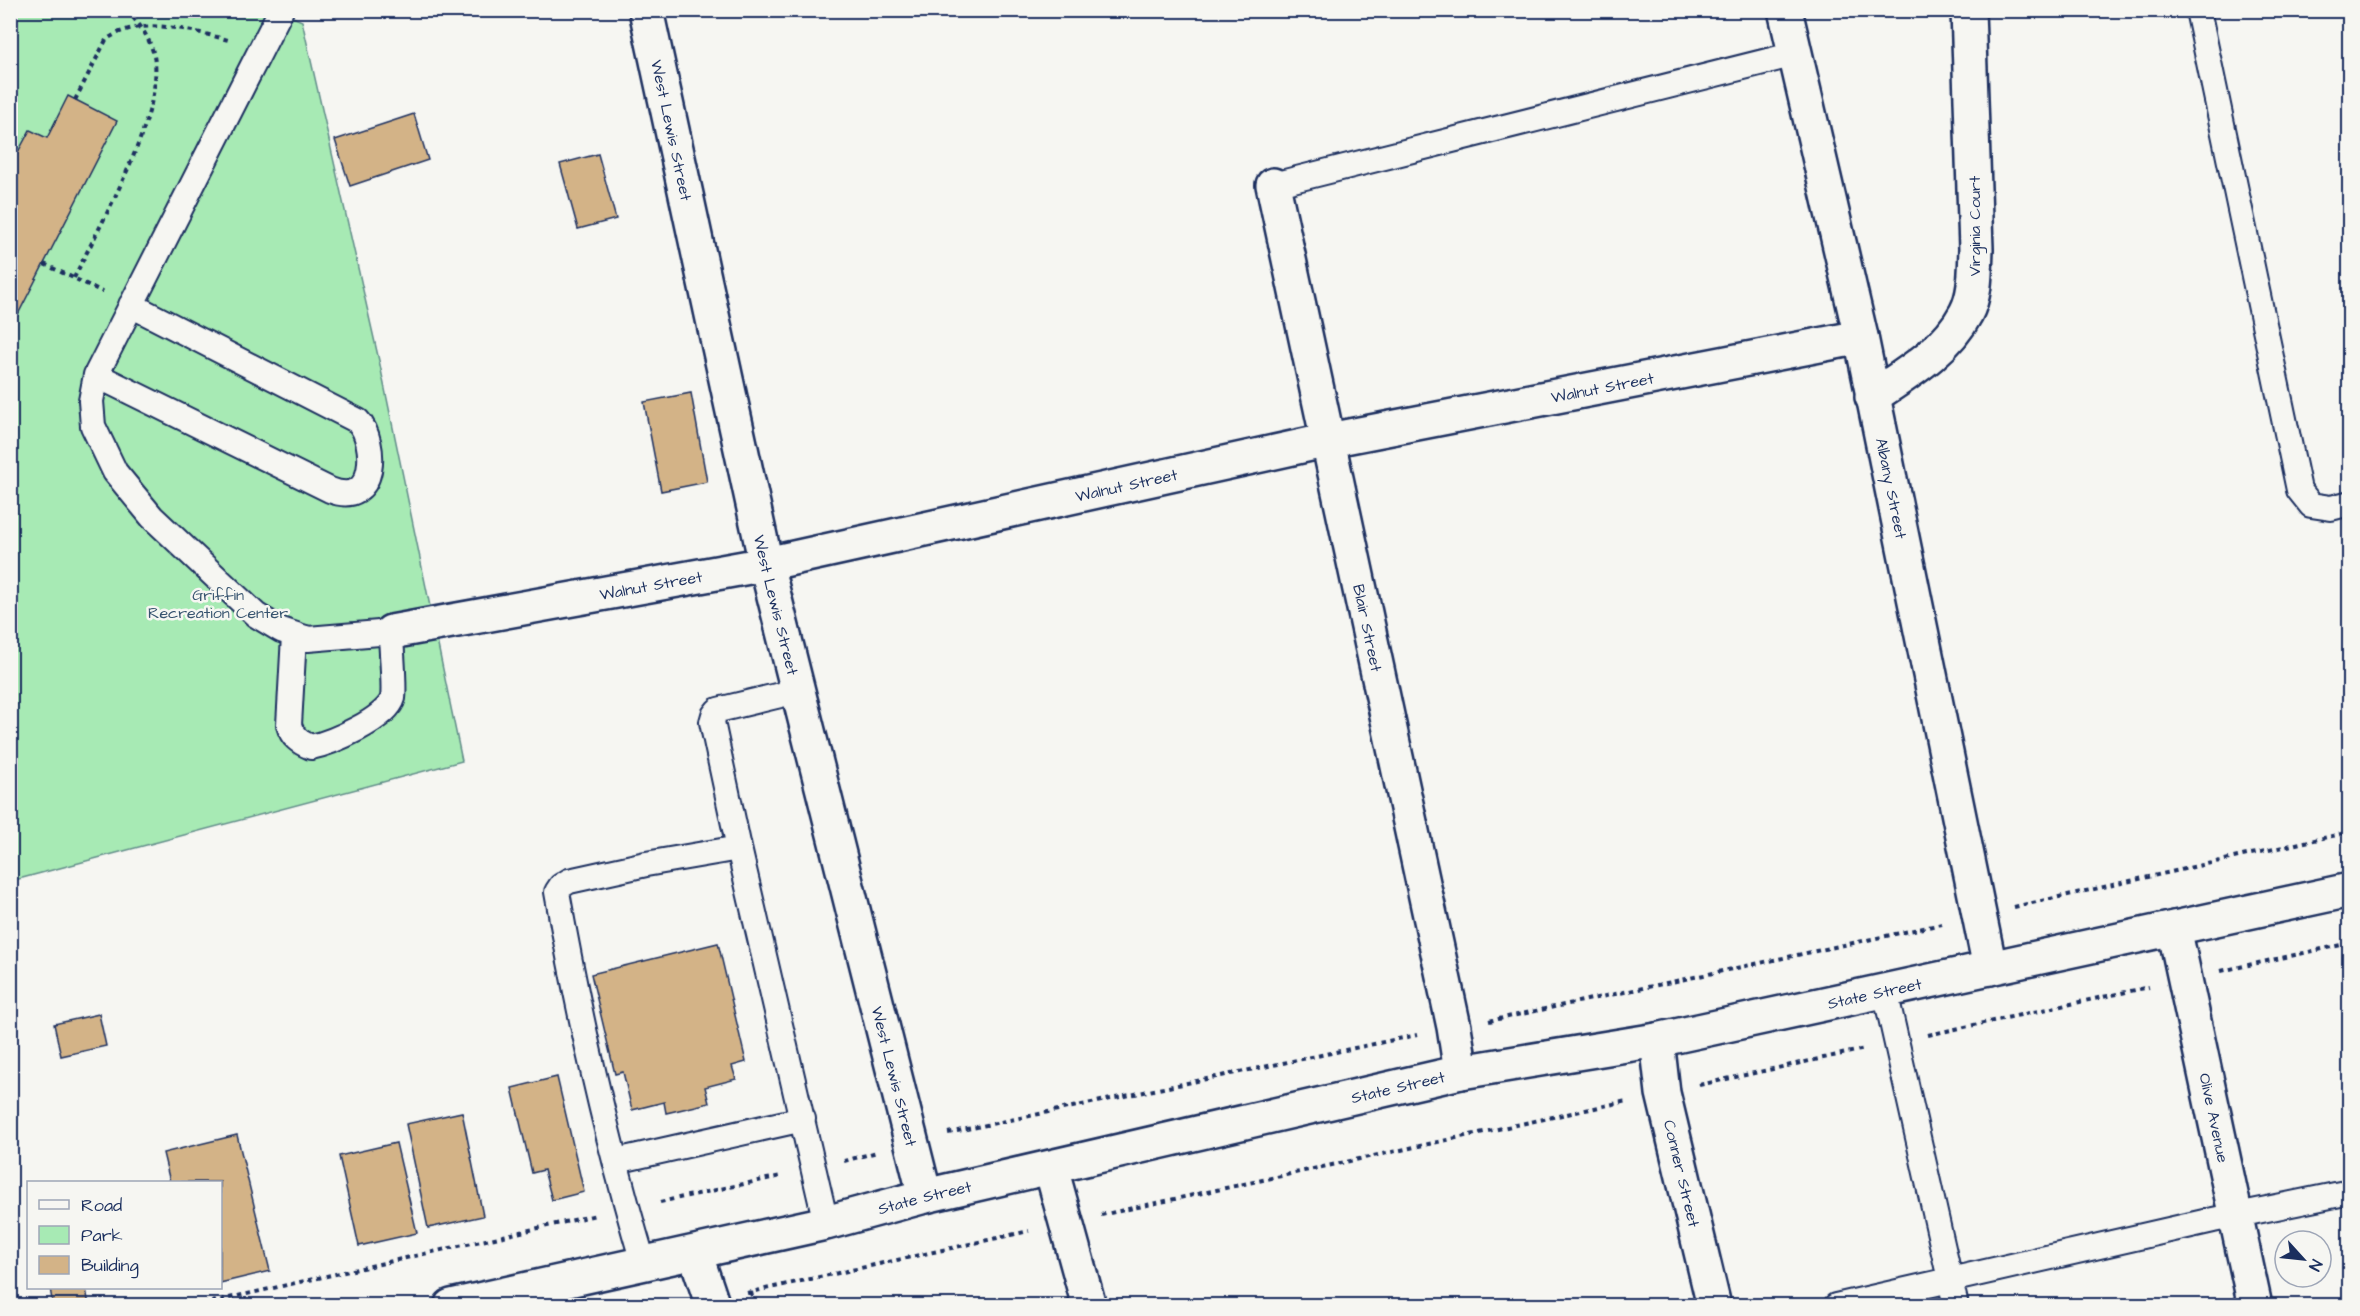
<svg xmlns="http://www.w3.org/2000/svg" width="2360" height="1316" viewBox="0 0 2360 1316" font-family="'Architects Daughter',sans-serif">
	<rect width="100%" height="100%" fill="#f6f6f2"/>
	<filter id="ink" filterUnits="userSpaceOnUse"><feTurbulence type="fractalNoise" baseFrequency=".0167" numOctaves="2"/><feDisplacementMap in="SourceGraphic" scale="12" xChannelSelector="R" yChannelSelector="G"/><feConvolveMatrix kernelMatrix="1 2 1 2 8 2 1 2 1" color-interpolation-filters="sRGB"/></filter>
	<g filter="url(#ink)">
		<path fill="#a7eab4" stroke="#618c89" stroke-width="1.5" d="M11,11H279L302,21L380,365L462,761L11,881Z"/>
		<path fill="#d3b387" stroke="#1b2f5e" stroke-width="1.5" d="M68,96L117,121L10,330V167L30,130L47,138Z
			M414,114L428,160L350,186L335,140Z
			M598,154L616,219L578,229L560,164Z
			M691,393L707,482L661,491L644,402Z
			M718,943L746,1062L732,1066L736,1079L705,1087L709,1103L666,1113L664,1102L632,1110L623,1072L615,1074L591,974Z
			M99,1014L106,1046L61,1056L54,1024Z
			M557,1077L584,1192L552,1200L544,1170L532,1173L512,1088Z
			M462,1112L483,1216L428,1228L406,1124Z
			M237,1135L270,1271L220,1283V1182H170L163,1153Z
			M396,1143L417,1233L359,1246L339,1156Z
			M50,1288H86L89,1306H53Z"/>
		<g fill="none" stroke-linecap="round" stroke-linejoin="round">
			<defs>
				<path id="service" d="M281,10L96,375L91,401L93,426L115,472L152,517L256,615L281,630L308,639L391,632C391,647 395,686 393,698C387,719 331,743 311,747C299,742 292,737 289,725L294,636
					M2198,10L2299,490L2311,505L2331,508L2350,503
					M1273,185L1795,54
					M96,375L330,490C378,509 377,441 358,421L131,305
					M797,691L718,710L714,715L712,722L739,848L826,1223
					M1885,991L1956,1306
					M616,1161L803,1119
					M643,1262C607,1141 579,1016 557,892L561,886L569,881L646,864L739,848
					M1836,1306L2213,1220L2350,1192"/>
				<g id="minor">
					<path id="s1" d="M646,10L766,564L925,1196"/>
					<path id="s2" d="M1785,10L1861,337L1990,968"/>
					<path id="s3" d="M1273,185L1454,1027L1461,1072"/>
					<path d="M1872,397C1906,374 1946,351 1966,313C1976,294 1975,270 1976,249L1968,10"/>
					<path id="s4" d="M391,632L766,564L1329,440L1861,337"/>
					<path id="s5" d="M2174,928L2255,1306"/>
					<path id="s6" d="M1657,1040L1663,1093L1714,1306"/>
					<path d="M1051,1168L1089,1306"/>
					<path d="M695,1253L713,1306"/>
				</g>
				<g id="secondary">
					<path id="s7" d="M451,1306L826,1223L925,1196L1461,1072L1657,1040L2350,890"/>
				</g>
			</defs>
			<use href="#service" stroke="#1b2f5e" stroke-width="28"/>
			<use href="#minor" stroke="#1b2f5e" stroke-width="38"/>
			<use href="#secondary" stroke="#1b2f5e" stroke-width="38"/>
			<path stroke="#1b2f5e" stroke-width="4" stroke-dasharray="4.5 4.5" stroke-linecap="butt" d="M75,100L106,40C139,15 191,30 228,40
				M44,264L103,292
				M74,278C99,226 166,113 154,56C150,38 139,22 125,10
				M2014,907L2350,832
				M2221,971L2350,943
				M1489,1021L1942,924
				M1928,1035L2149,987
				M1699,1085L1865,1049
				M948,1133L1417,1035
				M844,1161L877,1152
				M660,1202L781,1176
				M1101,1215L1627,1101
				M751,1292L754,1306
				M747,1293L1029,1231
				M194,1306L596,1215"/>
			<use href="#service" stroke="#f6f6f2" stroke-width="24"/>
			<use href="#minor" stroke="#f6f6f2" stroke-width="33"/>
			<use href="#secondary" stroke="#f6f6f2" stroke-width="33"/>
		</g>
	</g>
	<g text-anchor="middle" stroke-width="5" stroke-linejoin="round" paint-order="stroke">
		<g font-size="16" fill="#1b2f5e" stroke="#f6f6f2">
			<text dy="6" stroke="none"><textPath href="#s1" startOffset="123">West Lewis Street</textPath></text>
			<text transform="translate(1974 226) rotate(-90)" y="6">Virginia Court</text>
			<text dy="6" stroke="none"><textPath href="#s4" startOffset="1236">Walnut Street</textPath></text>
			<text dy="6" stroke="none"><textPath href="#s4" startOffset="750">Walnut Street</textPath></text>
			<text dy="6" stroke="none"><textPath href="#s2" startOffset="490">Albany Street</textPath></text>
			<text dy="6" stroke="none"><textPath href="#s4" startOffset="264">Walnut Street</textPath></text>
			<text dy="6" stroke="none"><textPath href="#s1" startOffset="609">West Lewis Street</textPath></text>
			<text dy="6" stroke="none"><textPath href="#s3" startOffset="453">Blair Street</textPath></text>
			<text dy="6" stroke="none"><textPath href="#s7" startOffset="1458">State Street</textPath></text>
			<text dy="6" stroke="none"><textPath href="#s1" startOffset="1095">West Lewis Street</textPath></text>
			<text dy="6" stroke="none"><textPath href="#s7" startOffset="972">State Street</textPath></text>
			<text dy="6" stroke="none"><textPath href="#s5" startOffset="194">Olive Avenue</textPath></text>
			<text dy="6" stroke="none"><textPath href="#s6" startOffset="136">Conner Street</textPath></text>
			<text dy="6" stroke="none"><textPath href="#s7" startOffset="486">State Street</textPath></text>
		</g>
		<g font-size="16" fill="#37546f" stroke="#f6f6f2">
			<text x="218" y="600">Griffin<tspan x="218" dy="18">Recreation Center</tspan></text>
		</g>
	</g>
	<rect width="2360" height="1316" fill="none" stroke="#f6f6f2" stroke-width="36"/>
	<rect x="18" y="18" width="2324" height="1280" fill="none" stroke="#1b2f5e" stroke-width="2" filter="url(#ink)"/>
	<rect x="27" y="1181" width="195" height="108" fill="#f6f6f2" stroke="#9ea6b7" stroke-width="1.5"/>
	<rect x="39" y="1200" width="30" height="9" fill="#f6f6f2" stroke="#9ea6b7" stroke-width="1.5"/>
	<text x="81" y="1211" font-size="18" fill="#1b2f5e">Road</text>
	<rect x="39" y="1226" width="30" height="18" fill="#a7eab4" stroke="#9ea6b7" stroke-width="1.5"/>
	<text x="81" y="1241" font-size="18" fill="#1b2f5e">Park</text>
	<rect x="39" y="1256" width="30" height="18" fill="#d3b387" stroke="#9ea6b7" stroke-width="1.5"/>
	<text x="81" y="1271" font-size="18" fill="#1b2f5e">Building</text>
	<g transform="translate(2303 1259) rotate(117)"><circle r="28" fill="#f6f6f2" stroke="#9ea6b7" stroke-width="1.5"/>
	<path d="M0-4.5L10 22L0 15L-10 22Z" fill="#1b2f5e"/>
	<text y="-9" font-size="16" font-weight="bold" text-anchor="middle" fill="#1b2f5e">N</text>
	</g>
</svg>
